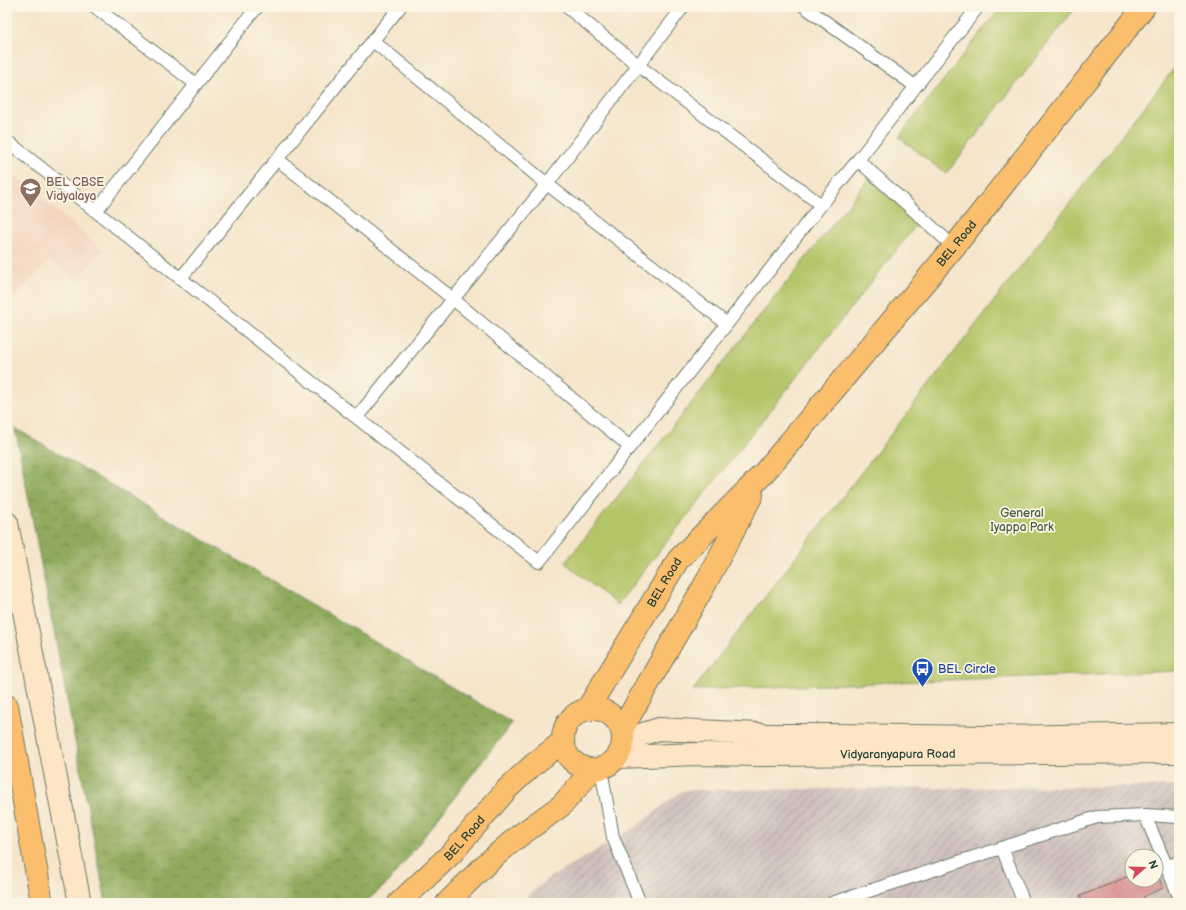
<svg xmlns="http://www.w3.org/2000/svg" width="1186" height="910" viewBox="0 0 1186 910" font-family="'Balsamiq Sans',sans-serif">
	<defs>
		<pattern id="industrial-furrows" width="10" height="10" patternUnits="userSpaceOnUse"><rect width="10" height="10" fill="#cfc0bb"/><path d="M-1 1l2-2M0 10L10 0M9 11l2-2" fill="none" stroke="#a79d99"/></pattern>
		<pattern id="forest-crowns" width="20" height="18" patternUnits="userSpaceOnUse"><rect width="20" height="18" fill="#8faa5c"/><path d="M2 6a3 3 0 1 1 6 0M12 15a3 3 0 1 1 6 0" fill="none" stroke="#748c4d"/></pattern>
		<pattern id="building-back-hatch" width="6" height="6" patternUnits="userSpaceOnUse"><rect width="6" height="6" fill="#df9998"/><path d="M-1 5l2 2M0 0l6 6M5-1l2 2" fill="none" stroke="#b47e7d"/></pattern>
	</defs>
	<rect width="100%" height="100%" fill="#fcf5e5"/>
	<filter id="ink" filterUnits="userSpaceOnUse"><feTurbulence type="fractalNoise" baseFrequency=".025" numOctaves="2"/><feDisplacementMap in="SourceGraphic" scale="8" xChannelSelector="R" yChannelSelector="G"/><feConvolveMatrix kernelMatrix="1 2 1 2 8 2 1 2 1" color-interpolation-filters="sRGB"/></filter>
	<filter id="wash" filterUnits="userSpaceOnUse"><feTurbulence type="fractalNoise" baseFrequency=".012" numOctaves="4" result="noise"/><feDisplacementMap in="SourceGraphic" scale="16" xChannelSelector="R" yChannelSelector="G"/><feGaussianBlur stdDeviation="0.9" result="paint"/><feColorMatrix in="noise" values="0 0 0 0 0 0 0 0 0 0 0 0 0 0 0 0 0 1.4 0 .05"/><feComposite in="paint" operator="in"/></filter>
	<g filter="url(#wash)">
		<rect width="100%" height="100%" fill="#f5e5cb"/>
		<path fill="#f3d4bf" d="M7,169L103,250L78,280L49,260L12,300L7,297Z"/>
		<path fill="url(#industrial-furrows)" fill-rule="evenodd" d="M1179,786V903H519L546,880L633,829L683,790ZM1132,856H1156V880H1132Z"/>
		<path fill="url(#forest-crowns)" stroke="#577448" d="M15,428L512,723L389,882L364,903H106Z"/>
		<path fill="#b4c568" stroke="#6a814e" d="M1001,7H1076L946,174L899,137Z
			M1179,62V671L693,690Z
			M869,178L921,219L617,605L565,563Z"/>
		<g id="blocks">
			<path fill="url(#building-back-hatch)" d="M1156,870L1163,888L1143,897L1146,903H1083L1080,896L1132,875V880H1156Z"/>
		</g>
	</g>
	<g filter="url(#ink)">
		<use href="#blocks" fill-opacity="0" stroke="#6a7869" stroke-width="1"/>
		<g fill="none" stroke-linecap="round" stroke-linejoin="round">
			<defs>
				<path id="lane" d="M95,7L196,84
					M567,7L639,66L821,205
					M805,7L915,86
					M373,41L547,184L727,324
					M7,141L539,562L821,205L858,160L978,7
					M277,159L453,299L630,447
					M858,160L954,247
					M96,211L257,7
					M181,278L400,7
					M357,417L547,184L683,7
					M601,769L613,837L640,903
					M1145,815L1179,817
					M1002,848L1024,903
					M1166,867L1179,862
					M832,903L1097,817L1145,815L1179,896"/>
				<g id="secondary">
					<path d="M7,523L80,903"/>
					<path d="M624,740L659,729L758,734L988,737L1179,734"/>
					<path id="s1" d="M618,757L698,754L763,755L1179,752"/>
				</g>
				<g id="primary">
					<path id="s2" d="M588,708L678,560L763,474L954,247L1144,7"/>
					<circle cx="593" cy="739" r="30"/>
					<path d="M622,729L703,588L752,495"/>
					<path id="s3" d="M399,903L452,853L507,789L533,765L563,741"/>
					<path d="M447,903L487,863L515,839L562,805L592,770"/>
				</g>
				<path id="highway" d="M7,706L42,903"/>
			</defs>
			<use href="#lane" stroke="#6a7869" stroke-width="14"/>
			<use href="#secondary" stroke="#6a7869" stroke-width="24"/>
			<use href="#primary" stroke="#6a7869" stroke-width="24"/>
			<use href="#highway" stroke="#6a7869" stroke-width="24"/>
			<use href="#lane" stroke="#fff" stroke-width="12"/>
			<use href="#secondary" stroke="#fde5c5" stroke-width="22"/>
			<use href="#primary" stroke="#fabe6d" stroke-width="22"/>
			<use href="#highway" stroke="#fabe6d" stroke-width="22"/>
		</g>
	</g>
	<defs>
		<symbol id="school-pin" viewBox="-11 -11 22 30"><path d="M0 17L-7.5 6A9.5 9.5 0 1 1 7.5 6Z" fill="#8d6e63" stroke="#fcf5e5"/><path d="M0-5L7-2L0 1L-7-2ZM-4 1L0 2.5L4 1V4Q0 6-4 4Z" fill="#fff"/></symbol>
		<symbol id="bus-pin" viewBox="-11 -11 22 30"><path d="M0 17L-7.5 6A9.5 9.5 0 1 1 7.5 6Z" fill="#1a4fb4" stroke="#fcf5e5"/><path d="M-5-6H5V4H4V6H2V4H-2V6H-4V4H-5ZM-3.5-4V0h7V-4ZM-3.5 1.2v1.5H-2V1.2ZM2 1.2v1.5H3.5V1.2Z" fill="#fff"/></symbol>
	</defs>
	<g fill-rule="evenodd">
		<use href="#school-pin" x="18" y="176" width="25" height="34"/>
		<use href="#bus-pin" x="910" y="656" width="25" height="34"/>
	</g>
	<g text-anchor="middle" stroke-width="3.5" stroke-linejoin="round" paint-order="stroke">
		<g font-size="12" fill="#785e54" stroke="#fcf5e5" text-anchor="start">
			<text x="46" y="186">BEL CBSE<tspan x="46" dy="14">Vidyalaya</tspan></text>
		</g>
		<g font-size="12" fill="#1f3d34" stroke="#fcf5e5">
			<text dy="4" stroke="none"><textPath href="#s2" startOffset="595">BEL Road</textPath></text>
			<text dy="4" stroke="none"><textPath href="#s2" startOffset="147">BEL Road</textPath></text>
			<text dy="4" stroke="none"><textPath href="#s1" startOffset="280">Vidyaranyapura Road</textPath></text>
			<text dy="4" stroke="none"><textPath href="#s3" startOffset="92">BEL Road</textPath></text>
		</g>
		<g font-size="12" fill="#445f41" stroke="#fcf5e5">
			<text x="1022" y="517">General<tspan x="1022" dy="14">Iyappa Park</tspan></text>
		</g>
		<g font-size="12" fill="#164399" stroke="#fcf5e5" text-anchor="start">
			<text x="938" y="673">BEL Circle</text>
		</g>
	</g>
	<rect width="1186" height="910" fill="none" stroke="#fcf5e5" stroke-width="24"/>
	<g transform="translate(1144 868) rotate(70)"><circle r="19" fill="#fcf5e5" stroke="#a4ab9e"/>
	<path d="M0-3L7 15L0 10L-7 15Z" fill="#d1495b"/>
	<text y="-6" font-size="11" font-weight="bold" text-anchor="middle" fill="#1f3d34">N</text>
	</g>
</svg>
